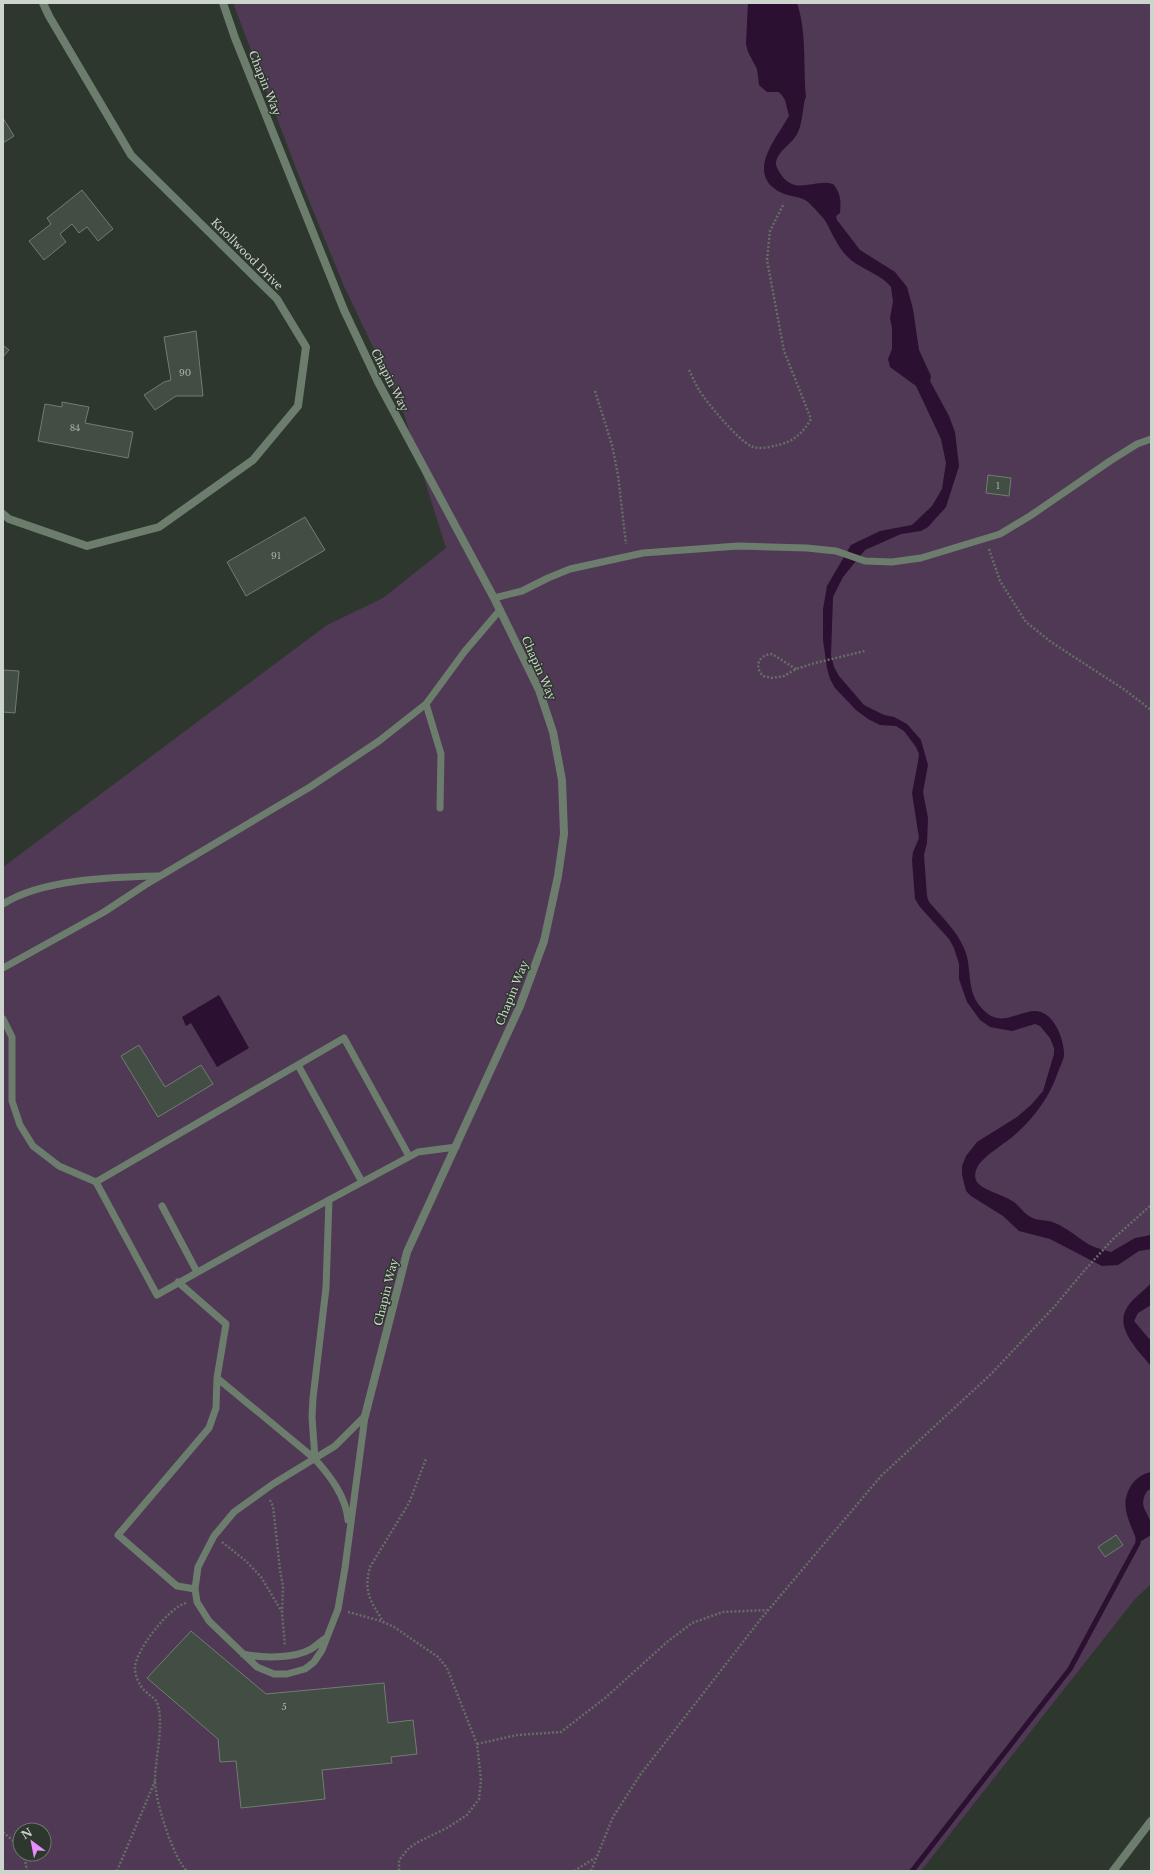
<svg xmlns="http://www.w3.org/2000/svg" width="1154" height="1874" viewBox="0 0 1154 1874" font-family="'Libre Baskerville',serif">
	<rect width="100%" height="100%" fill="#2d372d"/>
	<path fill="#4f3954" fill-rule="evenodd" d="M233,3H1151V1584L1135,1599L921,1871H3V867L327,625L383,598L446,548L402,408L343,284L299,176ZM20,1830H44V1854H20Z"/>
	<path fill="#2b1031" d="M748,3H797C807,33 803,65 806,97C803,101 803,123 798,132C793,144 779,149 776,162C775,165 778,170 780,173C795,197 814,178 833,184C841,193 841,202 840,213L836,216L837,220L860,250L895,272L907,287L913,309L919,350L931,376L930,381L949,416L955,432L959,466L946,507L928,527L921,531L901,534L865,550L843,577L833,597L831,655L834,667L839,676L864,705L884,715L894,717L907,724L921,740L928,765L923,792L928,818L927,843L924,855L927,896L929,902C942,917 956,930 964,948C974,970 963,995 988,1014C1003,1025 1018,1012 1034,1011C1053,1010 1063,1037 1064,1052C1065,1058 1060,1066 1058,1072C1050,1097 1032,1121 1011,1138C1001,1146 989,1153 981,1162C976,1167 973,1176 977,1182C982,1190 1004,1195 1014,1202C1019,1206 1023,1212 1029,1216C1037,1222 1047,1219 1055,1223C1067,1228 1077,1237 1088,1244C1095,1248 1104,1250 1111,1252L1135,1238L1151,1235V1249L1139,1251L1118,1265L1102,1266L1050,1239L1019,1231L1003,1216L971,1196L966,1191L962,1175V1166L966,1156L977,1142L1017,1117L1031,1105L1043,1091L1054,1054V1048L1050,1038L1040,1026L1035,1024L1012,1031L990,1027L980,1020L967,1002L959,979V964L954,948L949,939L920,907L915,899L912,860L913,852L919,838L912,793L918,762L919,754L916,747L904,731L896,726L880,725L868,719L856,710L835,688L830,679L827,668L823,640V609L827,586L851,545L880,531L912,525L932,506L942,489L946,463L941,439L916,386L890,367L888,359L892,349V328L890,318L893,302L891,287C881,274 863,270 851,260C839,250 833,235 826,222C825,219 811,205 808,202C801,196 790,197 782,193C744,175 776,139 789,116L785,100L781,94L778,92H767L759,85L757,69L748,52L746,44Z
		M219,995L249,1048L217,1067L191,1023L186,1026L182,1017Z
		M1151,1283V1305L1138,1313L1134,1321L1151,1341V1366C1138,1350 1113,1327 1128,1306C1134,1297 1144,1291 1151,1283Z
		M1151,1472V1489L1147,1491C1137,1508 1149,1511 1151,1525C1152,1528 1151,1532 1151,1535L1138,1543C1134,1533 1128,1521 1126,1510C1123,1493 1134,1475 1151,1472Z"/>
	<g fill="none" stroke-linecap="round" stroke-linejoin="round">
		<path stroke="#2b1031" stroke-width="5" d="M912,1871L1070,1669L1138,1543V1538"/>
	</g>
	<path fill="#424d43" stroke="#717d72" d="M3,118L14,136L3,143Z
		M82,190L113,229L98,241L87,227L79,233L72,224L60,234L66,242L44,260L29,241L51,224L47,218Z
		M196,331L203,396H176L155,410L144,395L164,382L171,380L164,337Z
		M3,345L9,350L3,357Z
		M62,402L89,407L85,423L133,432L128,458L38,441L45,404L62,407Z
		M988,475L1011,478L1009,496L986,493Z
		M305,517L325,550L246,596L227,562Z
		M3,670L19,671L15,713L3,712Z
		M139,1045L165,1087L201,1065L213,1084L158,1117L121,1056Z
		M1116,1535L1123,1545L1105,1557L1098,1547Z
		M191,1631L266,1694L384,1683L388,1723L413,1720L417,1754L391,1757L392,1763L322,1770L325,1799L241,1808L236,1761L220,1762L218,1739L147,1678Z"/>
	<g fill="none" stroke-linecap="round" stroke-linejoin="round">
		<path stroke="#656e65" stroke-width="2.5" stroke-dasharray="2 2" stroke-linecap="butt" d="M689,370C692,376 695,383 699,390C707,403 738,440 751,446C759,450 770,447 778,445C793,442 803,433 811,419L784,351L767,260L770,231L784,203
			M595,391L612,445L618,475L626,544
			M989,549L1000,581L1026,622L1051,642L1125,690L1151,710
			M796,669L772,654C758,655 754,667 763,676L772,678L784,676L796,669L815,663L865,651
			M270,1500L273,1506L280,1570L283,1586L282,1613L285,1646
			M222,1542L246,1561L261,1577L282,1612
			M186,1603C169,1607 135,1651 135,1668C135,1676 140,1687 146,1692C151,1697 156,1698 158,1705C164,1728 155,1758 155,1781C155,1800 173,1858 187,1871
			M348,1612L381,1621L394,1627L438,1657L447,1668L477,1744L481,1780L479,1799L467,1815L447,1828L418,1842L409,1848L399,1860V1871
			M384,1623C371,1602 363,1592 370,1567L409,1503L426,1459
			M477,1744L517,1735L561,1732L605,1698L667,1642L692,1623L723,1612L768,1610
			M3,1832L20,1847
			M24,1854L27,1871
			M117,1871L155,1781
			M574,1871L595,1858
			M591,1871L613,1817L640,1775L760,1620L881,1476L991,1374L1054,1307L1084,1271L1112,1240L1151,1205"/>
		<path stroke="#6c7d6d" stroke-width="7" d="M494,598L522,591L548,578L570,569L643,553L738,546L807,548L836,551L865,561L892,562L921,558L1000,534L1030,516L1110,461L1137,444L1151,439
			M426,704L441,754L440,808
			M3,904C42,879 113,877 158,876
			M3,968L104,912L145,885L310,787L379,741L426,704L465,651L500,610
			M3,1019L12,1037V1101L20,1125L33,1146L59,1166L96,1182L157,1295L262,1236L418,1152L456,1147
			M298,1065L362,1182
			M96,1182L344,1038L409,1156
			M162,1206L197,1272
			M178,1282L226,1324L217,1378L216,1408L209,1428L118,1535L177,1586L195,1589
			M217,1378L315,1459C331,1477 346,1497 348,1520
			M365,1416L345,1568L338,1609L322,1650L314,1662L305,1669L287,1674H274L257,1667L209,1621L197,1602L195,1589L198,1567L214,1536L234,1512L273,1484L335,1446Z
			M315,1459L312,1417L313,1398L326,1288L329,1200
			M243,1654C261,1658 294,1659 311,1649C316,1646 321,1641 326,1638"/>
		<path stroke="#6c7d6d" stroke-width="8" d="M223,3L235,38L344,310L378,382L494,598L539,690L553,732L562,780L564,834L558,876L544,941L520,1006L407,1252L365,1416
			M3,514L9,519L87,546L159,527L253,460L298,406L306,347L277,299L131,155L49,16L43,3
			M1113,1871L1151,1821"/>
	</g>
	<g text-anchor="middle" stroke-width="3" stroke-linejoin="round" paint-order="stroke">
		<g font-size="9" fill="#aab2aa">
			<text x="185" y="376">90</text>
			<text x="75" y="431">84</text>
			<text x="998" y="489">1</text>
			<text x="276" y="559">91</text>
			<text x="284" y="1710">5</text>
		</g>
		<g font-size="11" fill="#cdd4cd" stroke="#2d372d">
			<text transform="translate(265 83) rotate(68)" y="4">Chapin Way</text>
			<text transform="translate(247 254) rotate(45)" y="4">Knollwood Drive</text>
			<text transform="translate(390 380) rotate(63)" y="4">Chapin Way</text>
			<text transform="translate(539 668) rotate(66)" y="4">Chapin Way</text>
			<text transform="translate(512 993) rotate(-68)" y="4">Chapin Way</text>
			<text transform="translate(386 1292) rotate(-76)" y="4">Chapin Way</text>
		</g>
	</g>
	<rect width="1154" height="1874" fill="none" stroke="#cdd4cd" stroke-width="8"/>
	<g transform="translate(32 1842) rotate(328)"><circle r="19" fill="#2d372d" stroke="#6d766d"/>
	<path d="M0-3L7 15L0 10L-7 15Z" fill="#e98efe"/>
	<text y="-6" font-size="11" font-weight="bold" text-anchor="middle" fill="#cdd4cd">N</text>
	</g>
</svg>
